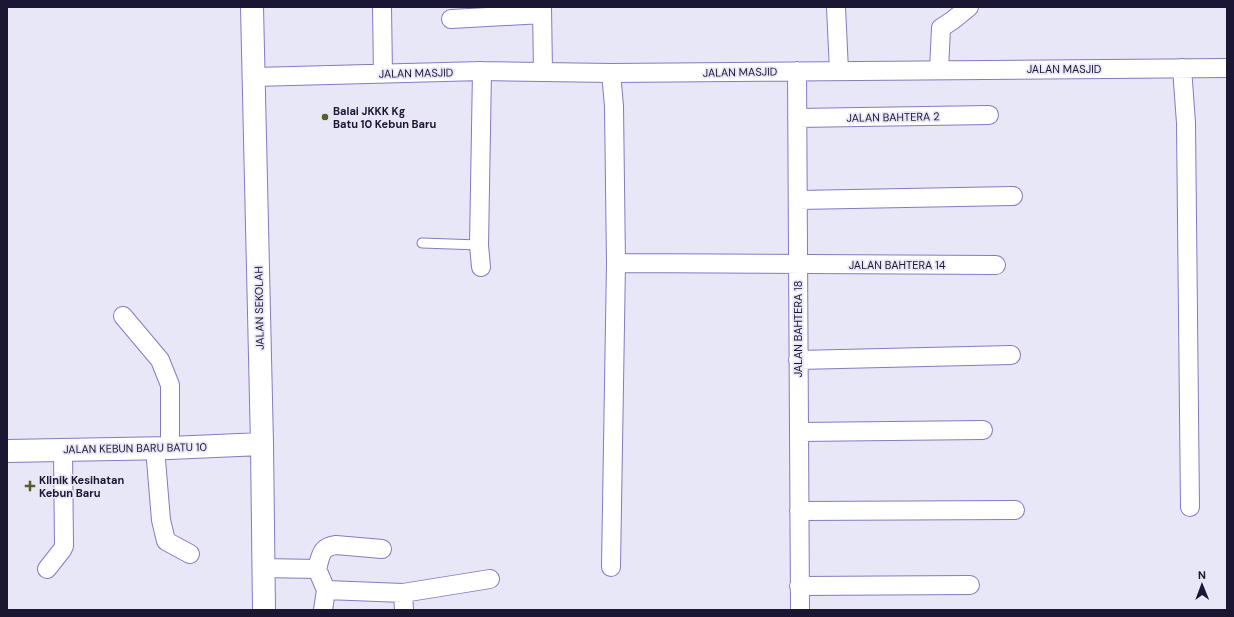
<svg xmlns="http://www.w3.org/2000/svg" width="1234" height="617" viewBox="0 0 1234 617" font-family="'DM Sans',sans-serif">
	<rect width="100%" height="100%" fill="#e8e7f7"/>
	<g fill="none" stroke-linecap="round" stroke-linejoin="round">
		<defs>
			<path id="service" d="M422,243L479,245"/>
			<path id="minor" d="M382,7L383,74
				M542,7L543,72
				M836,7L839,71
				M451,19L542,14
				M1182,68L1186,123L1190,507
				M939,70L941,28L953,20L969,7
				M797,71L800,610
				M611,73L614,106L616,263L996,265
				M254,77L482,71L611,73L1227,68
				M797,118L989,115
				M798,200L1013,196
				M481,267L479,245L482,71
				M123,316L160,360L170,385V448
				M798,360L1011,355
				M799,432L983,430
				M155,448L161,520L166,541L190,554
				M799,511L1015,510
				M611,567L616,263
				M263,568L317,569L326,590L323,610
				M47,569L62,550L64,546L63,450
				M317,569C321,556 320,547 336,545L382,549
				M799,586L970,585
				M326,590L403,593L490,579
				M403,593L404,610"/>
			<path id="tertiary" d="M252,7L262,444L264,610
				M7,451L170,448L262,444"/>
		</defs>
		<use href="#service" stroke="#857ac2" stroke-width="11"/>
		<use href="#minor" stroke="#857ac2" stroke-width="20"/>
		<use href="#tertiary" stroke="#857ac2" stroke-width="24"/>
		<use href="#service" stroke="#fff" stroke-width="9"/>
		<use href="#minor" stroke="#fff" stroke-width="18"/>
		<use href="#tertiary" stroke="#fff" stroke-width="22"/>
	</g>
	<g fill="#5b5c29" stroke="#e8e7f7" stroke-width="1.5">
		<circle cx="325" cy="117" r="4"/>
		<path d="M28 480h4v4h4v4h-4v4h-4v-4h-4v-4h4z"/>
	</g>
	<g text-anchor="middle" stroke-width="3.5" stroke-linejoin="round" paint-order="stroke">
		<g font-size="11" fill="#1b1632" stroke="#e8e7f7">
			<text x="1064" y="73">JALAN MASJID</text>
			<text transform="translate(740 72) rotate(-1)" y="4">JALAN MASJID</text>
			<text transform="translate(416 73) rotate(-1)" y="4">JALAN MASJID</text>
			<text transform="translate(893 117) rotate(-1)" y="4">JALAN BAHTERA 2</text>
			<text x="897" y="269">JALAN BAHTERA 14</text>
			<text transform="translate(259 308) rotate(-91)" y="4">JALAN SEKOLAH</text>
			<text transform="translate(798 329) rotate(-90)" y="4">JALAN BAHTERA 18</text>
			<text transform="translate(135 448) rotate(-1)" y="4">JALAN KEBUN BARU BATU 10</text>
		</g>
		<g font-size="11" font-weight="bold" fill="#1b1632" stroke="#e8e7f7" text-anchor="start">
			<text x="333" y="115">Balai JKKK Kg<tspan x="333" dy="13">Batu 10 Kebun Baru</tspan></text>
			<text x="39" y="484">Klinik Kesihatan<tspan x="39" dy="13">Kebun Baru</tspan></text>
		</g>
	</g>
	<rect width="1234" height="617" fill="none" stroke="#1b1632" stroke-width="16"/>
	<g transform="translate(1202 585) rotate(359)" stroke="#e8e7f7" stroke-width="3" paint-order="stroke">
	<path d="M0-3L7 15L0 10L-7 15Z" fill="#1b1632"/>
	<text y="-6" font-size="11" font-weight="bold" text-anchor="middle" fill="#1b1632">N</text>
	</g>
</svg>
